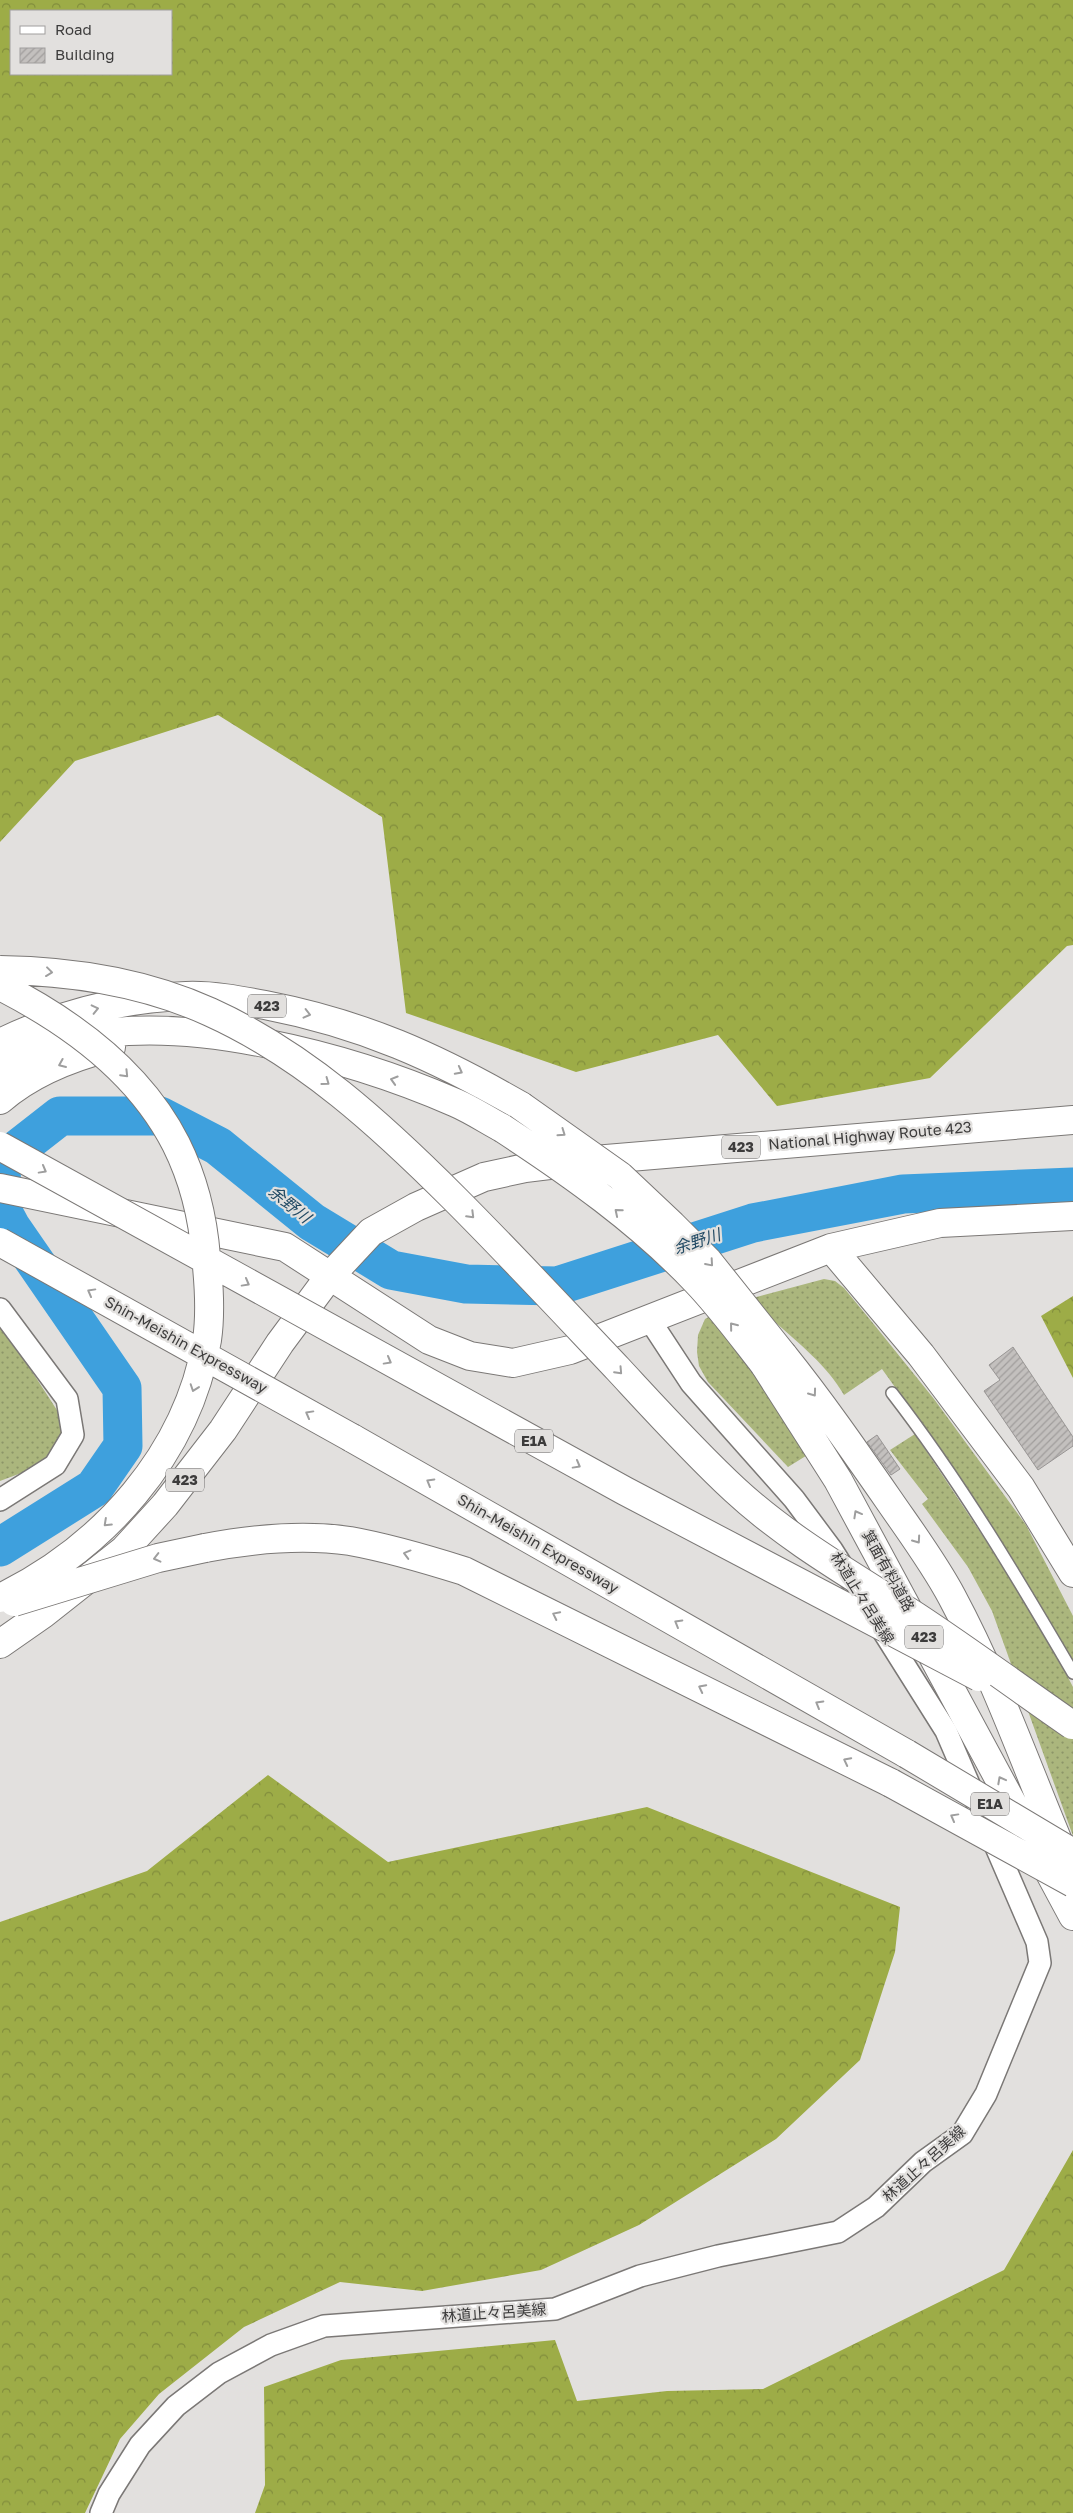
<svg xmlns="http://www.w3.org/2000/svg" width="1073" height="2513" viewBox="0 0 1073 2513" font-family="'Golos Text','Noto Sans JP',sans-serif">
	<defs>
		<pattern id="grass-dots" width="8" height="8" patternUnits="userSpaceOnUse" patternTransform="scale(1.25)"><rect width="8" height="8" fill="#abb67d"/><path d="M2 2h.1M6 6h.1" fill="none" stroke="#8c9568" stroke-width="1.8" stroke-linecap="round"/></pattern>
		<pattern id="forest-crowns" width="20" height="18" patternUnits="userSpaceOnUse" patternTransform="scale(1.25)"><rect width="20" height="18" fill="#9dac47"/><path d="M2 6a3 3 0 1 1 6 0M12 15a3 3 0 1 1 6 0" fill="none" stroke="#818d3c"/></pattern>
		<pattern id="building-hatch" width="6" height="6" patternUnits="userSpaceOnUse" patternTransform="scale(1.25)"><rect width="6" height="6" fill="#c3c0be"/><path d="M-1 1l2-2M0 6l6-6M5 7l2-2" fill="none" stroke="#a09d9c"/></pattern>
	</defs>
	<rect width="100%" height="100%" fill="#e2e0de"/>
	<path fill="url(#grass-dots)" d="M824,1279L835,1281L844,1288L872,1322L934,1399L1026,1525L1073,1616V1664L935,1443L882,1369L844,1395C827,1365 799,1344 774,1321L763,1322L809,1454L788,1467L708,1382L699,1366L697,1352L698,1335L705,1319L734,1303Z
		M0,1322L64,1421L65,1430L48,1463L0,1481Z
		M915,1434L1036,1616L1073,1687V1836L992,1611L968,1567L922,1504L928,1499L890,1450Z"/>
	<path fill="url(#forest-crowns)" fill-rule="evenodd" d="M0,0H1073V945L1067,946L930,1078L777,1106L718,1035L576,1072L406,1013L382,817L218,715L75,761L0,842ZM11,11H171V74H11Z
		M1073,1296V1378L1041,1316Z
		M268,1775L388,1862L647,1807L900,1907L895,1952L860,2060L776,2139L639,2225L541,2270L422,2291L340,2282L244,2327L159,2394L120,2439L85,2513H0V1922L147,1871Z
		M1073,2150V2513H255L265,2485L264,2387L341,2360L555,2340L577,2401L667,2391L763,2389L1004,2270Z"/>
	<g fill="none" stroke-linecap="round" stroke-linejoin="round">
		<path stroke="#3ea0dd" stroke-width="39" d="M0,1547L94,1488L123,1446L122,1388L11,1227L2,1210L1,1162L60,1116H160L218,1146L312,1222L391,1270L466,1284L557,1286L753,1223L903,1194L1073,1187"/>
	</g>
	<path fill="url(#building-hatch)" stroke="#989594" d="M1013,1347L1073,1437V1446L1038,1470L984,1391L1000,1380L989,1365Z
		M877,1435L900,1469L891,1475L867,1442Z"/>
	<g fill="none" stroke-linecap="round" stroke-linejoin="round">
		<defs>
			<path id="service" d="M892,1393C960,1481 1017,1577 1073,1673"/>
			<path id="minor" d="M0,1309L67,1399L73,1435L55,1465L0,1500
				M101,2513L109,2494L140,2445L176,2406L219,2373L271,2345L324,2326L555,2309L640,2276L718,2256L838,2232L876,2207L923,2162L962,2134L986,2094L1040,1963L1037,1942L946,1731L832,1550L794,1499L691,1383L649,1319"/>
			<path id="tertiary" d="M0,1188L285,1247L429,1340L470,1356L513,1363L570,1350L831,1248L940,1223L1073,1216
				M831,1248L921,1355L1021,1488L1073,1573"/>
			<path id="trunk" d="M0,1644L43,1614L124,1550L165,1505L223,1430L280,1343L329,1277L371,1232L416,1207L484,1177L525,1168L582,1161L1073,1120"/>
			<path id="motorway" d="M0,1043C58,1015 121,998 186,996C212,995 239,1000 265,1005C363,1024 436,1057 521,1106
				M0,1068C22,1056 46,1046 70,1040C181,1010 353,1058 456,1103C472,1110 487,1120 502,1128
				M0,1100C31,1073 72,1057 111,1047
				M783,1355C820,1401 854,1450 888,1499C910,1531 934,1563 952,1597C997,1681 1028,1771 1065,1858
				M764,1364L838,1480L1073,1916
				M352,1438L907,1754
				M205,1548C252,1539 302,1534 350,1541C389,1548 426,1559 464,1571L891,1783"/>
		</defs>
		<use href="#service" stroke="#7b7876" stroke-width="14"/>
		<use href="#minor" stroke="#7b7876" stroke-width="24"/>
		<use href="#tertiary" stroke="#7b7876" stroke-width="30"/>
		<use href="#trunk" stroke="#7b7876" stroke-width="30"/>
		<use href="#motorway" stroke="#7b7876" stroke-width="30"/>
		<use href="#service" stroke="#fff" stroke-width="11"/>
		<use href="#minor" stroke="#fff" stroke-width="21"/>
		<use href="#tertiary" stroke="#fff" stroke-width="28"/>
		<use href="#trunk" stroke="#fff" stroke-width="28"/>
		<use href="#motorway" stroke="#fff" stroke-width="28"/>
		<defs>
			<path id="motorway-bridge" d="M0,970C71,971 144,982 210,1012C305,1055 382,1126 455,1199C510,1254 564,1312 618,1369C656,1410 694,1452 735,1490C789,1540 855,1577 917,1617C970,1652 1020,1689 1072,1725
				M0,986C71,1022 139,1071 176,1144C194,1180 203,1218 206,1257C209,1284 211,1313 207,1340C187,1455 103,1548 0,1598
				M521,1106L620,1176L672,1225L708,1261L783,1355
				M502,1128C571,1173 640,1222 696,1281C721,1307 742,1336 764,1364
				M0,1146L625,1491L979,1677
				M0,1242L352,1438
				M14,1602L158,1558L205,1548
				M907,1754L1073,1853
				M891,1783L1073,1883"/>
		</defs>
		<use href="#motorway-bridge" stroke="#7b7876" stroke-width="30" stroke-linecap="butt"/>
		<use href="#motorway-bridge" stroke="#fff" stroke-width="28"/>
	</g>
	<defs><path id="oneway-chevron" d="M-2-3.5L2.5 0L-2 3.5" fill="none" stroke-width="1.6" stroke-linecap="round" stroke-linejoin="round" transform="scale(1.25)"/></defs>
	<g stroke="#9e9e9e">
		<use href="#oneway-chevron" transform="translate(49 972) rotate(7)"/>
		<use href="#oneway-chevron" transform="translate(95 1009) rotate(-13)"/>
		<use href="#oneway-chevron" transform="translate(307 1014) rotate(14)"/>
		<use href="#oneway-chevron" transform="translate(62 1064) rotate(157)"/>
		<use href="#oneway-chevron" transform="translate(459 1071) rotate(28)"/>
		<use href="#oneway-chevron" transform="translate(125 1074) rotate(46)"/>
		<use href="#oneway-chevron" transform="translate(394 1080) rotate(-163)"/>
		<use href="#oneway-chevron" transform="translate(326 1082) rotate(36)"/>
		<use href="#oneway-chevron" transform="translate(562 1133) rotate(35)"/>
		<use href="#oneway-chevron" transform="translate(43 1170) rotate(29)"/>
		<use href="#oneway-chevron" transform="translate(618 1212) rotate(-140)"/>
		<use href="#oneway-chevron" transform="translate(471 1215) rotate(45)"/>
		<use href="#oneway-chevron" transform="translate(710 1263) rotate(49)"/>
		<use href="#oneway-chevron" transform="translate(246 1283) rotate(29)"/>
		<use href="#oneway-chevron" transform="translate(91 1292) rotate(-151)"/>
		<use href="#oneway-chevron" transform="translate(733 1326) rotate(-129)"/>
		<use href="#oneway-chevron" transform="translate(388 1361) rotate(29)"/>
		<use href="#oneway-chevron" transform="translate(619 1371) rotate(47)"/>
		<use href="#oneway-chevron" transform="translate(194 1388) rotate(109)"/>
		<use href="#oneway-chevron" transform="translate(813 1393) rotate(54)"/>
		<use href="#oneway-chevron" transform="translate(309 1414) rotate(-151)"/>
		<use href="#oneway-chevron" transform="translate(577 1465) rotate(29)"/>
		<use href="#oneway-chevron" transform="translate(430 1482) rotate(-150)"/>
		<use href="#oneway-chevron" transform="translate(857 1514) rotate(-119)"/>
		<use href="#oneway-chevron" transform="translate(107 1523) rotate(137)"/>
		<use href="#oneway-chevron" transform="translate(917 1540) rotate(55)"/>
		<use href="#oneway-chevron" transform="translate(407 1554) rotate(-165)"/>
		<use href="#oneway-chevron" transform="translate(157 1558) rotate(166)"/>
		<use href="#oneway-chevron" transform="translate(556 1615) rotate(-154)"/>
		<use href="#oneway-chevron" transform="translate(678 1623) rotate(-150)"/>
		<use href="#oneway-chevron" transform="translate(702 1688) rotate(-153)"/>
		<use href="#oneway-chevron" transform="translate(819 1704) rotate(-150)"/>
		<use href="#oneway-chevron" transform="translate(847 1761) rotate(-153)"/>
		<use href="#oneway-chevron" transform="translate(1001 1780) rotate(-118)"/>
		<use href="#oneway-chevron" transform="translate(954 1817) rotate(-151)"/>
	</g>
	<g text-anchor="middle" stroke-width="4.5" stroke-linejoin="round" paint-order="stroke">
		<g fill="#e2e0de" stroke="#6e6d6d" stroke-width="1">
			<rect x="248" y="994.5" width="38" height="23" rx="4"/>
			<rect x="722" y="1135.5" width="38" height="23" rx="4"/>
			<rect x="515" y="1429.5" width="38" height="23" rx="4"/>
			<rect x="166" y="1468.5" width="38" height="23" rx="4"/>
			<rect x="905" y="1625.5" width="38" height="23" rx="4"/>
			<rect x="971" y="1792.5" width="38" height="23" rx="4"/>
		</g>
		<g font-size="14" font-weight="bold" fill="#3d3c3c">
			<text x="267" y="1011">423</text>
			<text x="741" y="1152">423</text>
			<text x="534" y="1446">E1A</text>
			<text x="185" y="1485">423</text>
			<text x="924" y="1642">423</text>
			<text x="990" y="1809">E1A</text>
		</g>
		<g font-size="15" fill="#3d3c3c" stroke="#e2e0de">
			<text transform="translate(870 1136) rotate(-5)" y="5">National Highway Route 423</text>
			<text transform="translate(186 1345) rotate(29)" y="5">Shin-Meishin Expressway</text>
			<text transform="translate(538 1544) rotate(30)" y="5">Shin-Meishin Expressway</text>
			<text transform="translate(888 1571) rotate(61)" y="5">箕面有料道路</text>
			<text transform="translate(862 1598) rotate(58)" y="5">林道止々呂美線</text>
			<text transform="translate(924 2164) rotate(-42)" y="5">林道止々呂美線</text>
			<text transform="translate(494 2313) rotate(-4)" y="5">林道止々呂美線</text>
		</g>
		<g font-size="16" font-style="italic" fill="#224a64" stroke="#e2e0de">
			<text transform="translate(290 1204) rotate(39)" y="6">余野川</text>
			<text transform="translate(697 1241) rotate(-18)" y="6">余野川</text>
		</g>
	</g>
	<rect x="10" y="10" width="162" height="65" fill="#e2e0de" stroke="#a09e9d"/>
	<rect x="20" y="26" width="25" height="8" fill="#ffffff" stroke="#a09e9d"/>
	<text x="55" y="35" font-size="15" fill="#3d3c3c">Road</text>
	<rect x="20" y="48" width="25" height="15" fill="url(#building-hatch)" stroke="#a09e9d"/>
	<text x="55" y="60" font-size="15" fill="#3d3c3c">Building</text>
</svg>
